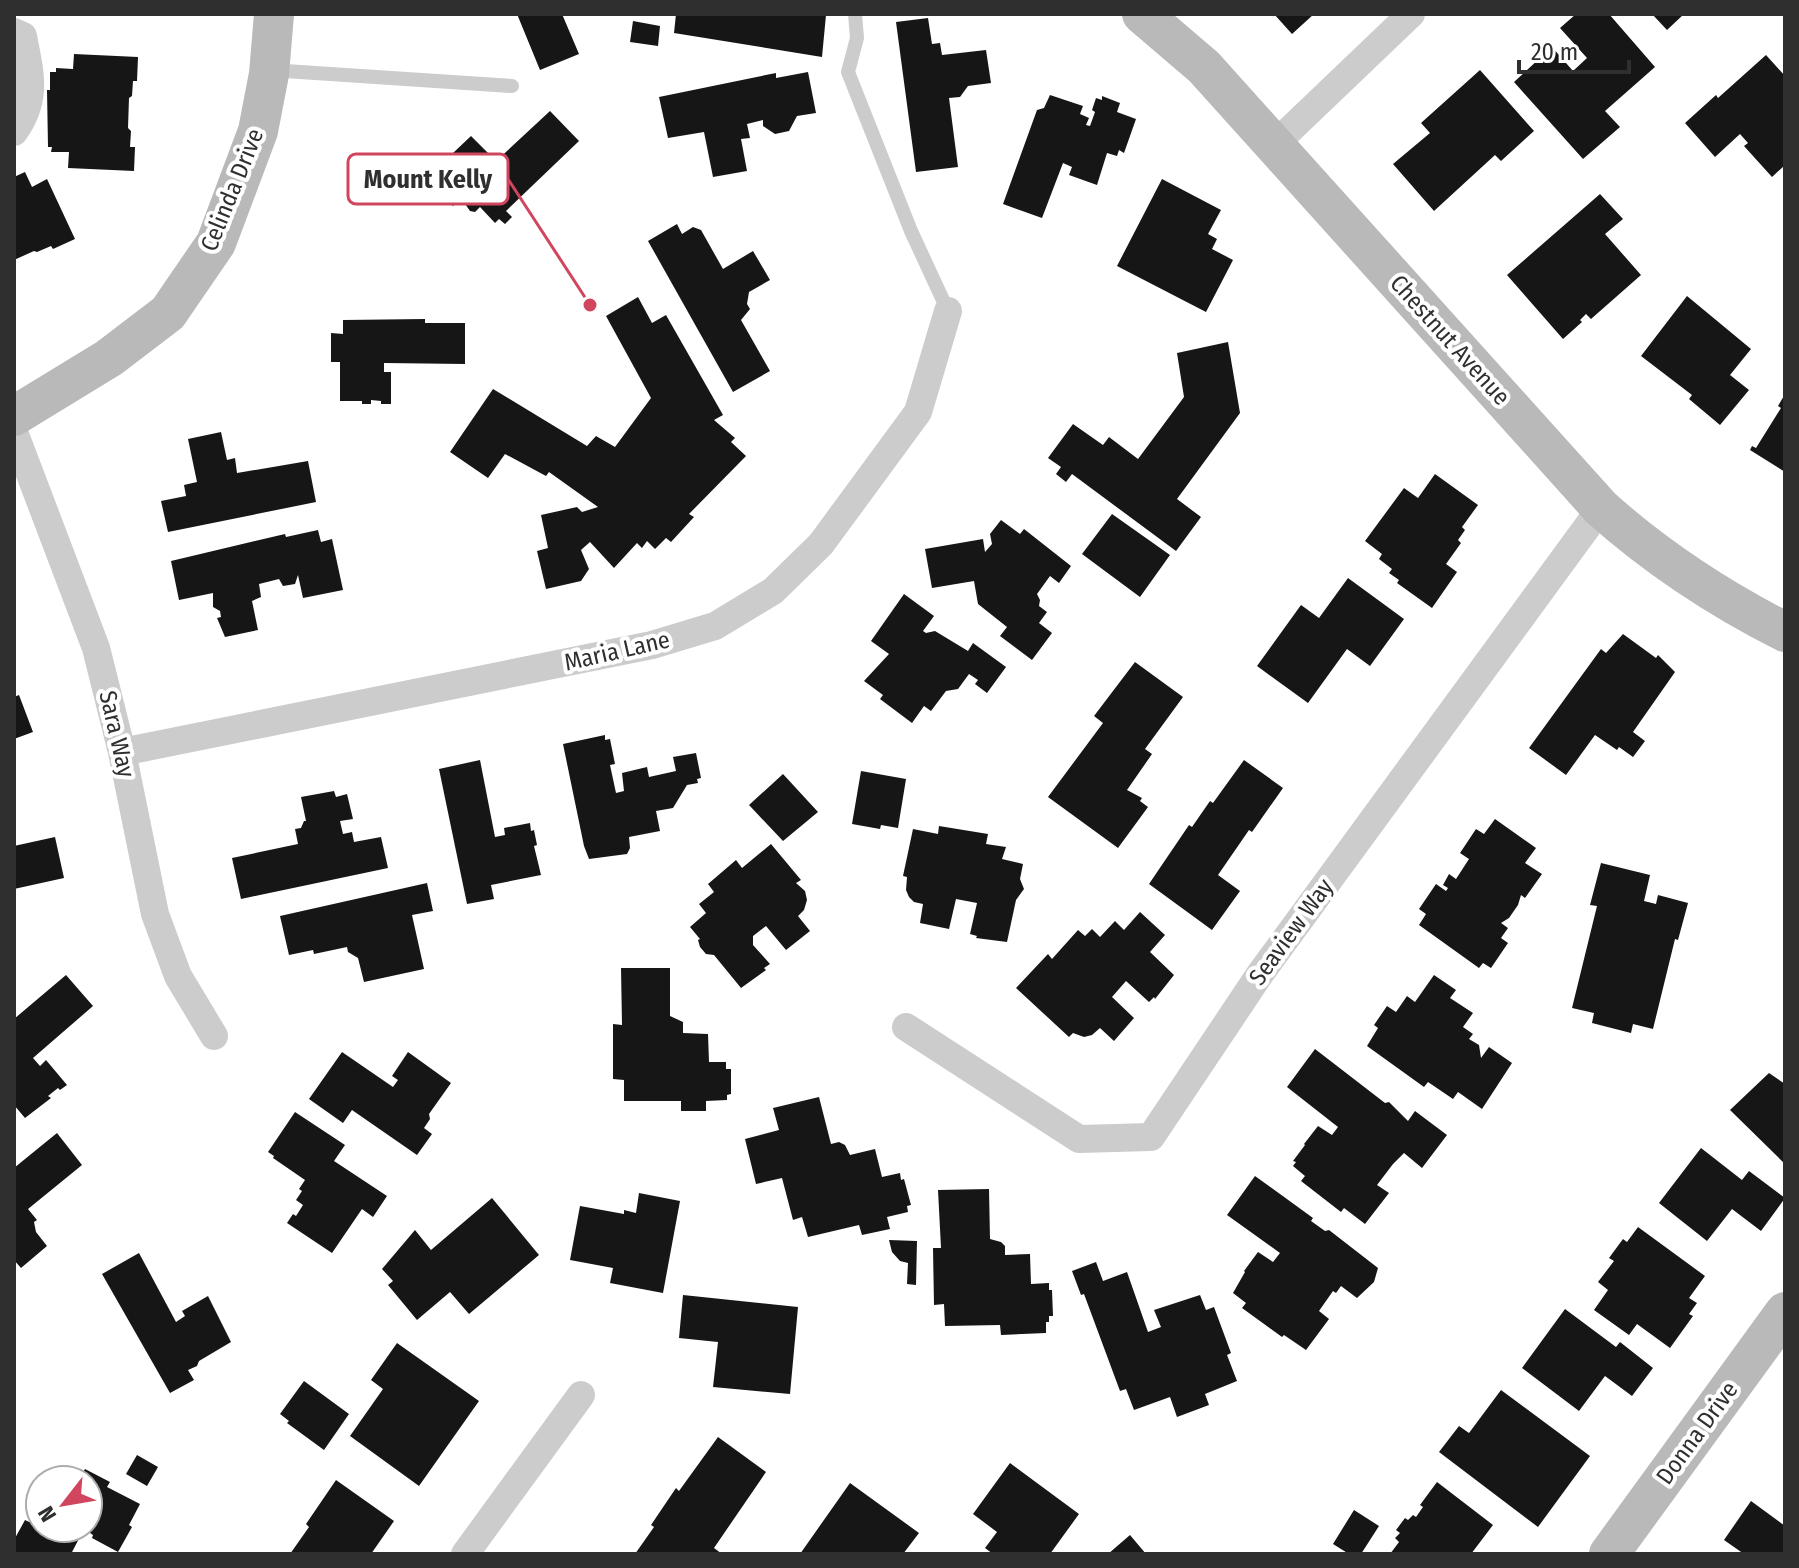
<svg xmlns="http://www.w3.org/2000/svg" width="1799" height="1568" viewBox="0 0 1799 1568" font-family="'Fira Sans Condensed',sans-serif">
	<rect width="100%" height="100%" fill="#fff"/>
	<path fill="#161616" d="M517,14H562L579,54L540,70Z
		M676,14L826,15L822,57L674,33Z
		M1274,14H1314L1292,34Z
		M1576,14H1609L1655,67L1605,111L1620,127L1583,159L1514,82L1552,47L1573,71L1587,58L1560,28Z
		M1652,14H1684L1667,30Z
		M928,18L932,44L940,43L942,55L986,50L991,83L968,86L960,97L949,98L958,167L916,172L896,22Z
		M633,21L660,26L658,46L630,42Z
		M74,54L138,57L137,81H133L132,96L129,98L128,128L131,131L130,147H135L134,171L68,168L69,152H51L52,147H48L47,90H50V72H56V68L73,69Z
		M1766,55L1785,76V165L1772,177L1744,146L1748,143L1740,134L1715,157L1685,123L1716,95L1718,98Z
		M1480,70L1534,131L1501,161L1495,155L1434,211L1393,164L1430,133L1421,123Z
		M808,72L816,113L797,116L789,131L775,134L763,126V120L747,124L750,138L741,139L747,171L713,177L704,132L668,138L659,97L776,73V78Z
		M1050,95L1083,106L1080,114L1089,118L1086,125L1090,126L1095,112L1092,110L1096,98L1102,100V96L1120,103L1117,112L1136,119L1124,153L1119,150L1117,156L1107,153L1097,185L1069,175L1072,167L1063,163L1042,218L1003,204L1037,110L1044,108Z
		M550,111L579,141L506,211L512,217L505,224L499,219L495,223L480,207L475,212L470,211L461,198L453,206L433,186L441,178L434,171L471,136L491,156L487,160L492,165Z
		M25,172L32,187L47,179L75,239L53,249L51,246L37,252L34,251L14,260V177Z
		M1162,179L1221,210L1208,234L1217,239L1212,249L1233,260L1206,312L1117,266Z
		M1600,194L1623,219L1605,234L1641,275L1591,319L1586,314L1580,320L1582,322L1563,339L1507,275Z
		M677,224L682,234L693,227L701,230L723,269L753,251L770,280L749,292L747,304L750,309L741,320L770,371L733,392L648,241Z
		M1687,296L1751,349L1730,375L1749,390L1720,425L1689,399L1692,395L1641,356Z
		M638,297L652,323L666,315L723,415L714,420L735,438L731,442L746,456L689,514L694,517L671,542L666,538L655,549L647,541L642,548L637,543L614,568L590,542L581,550L589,569L581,581L546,589L537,551L548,548L541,515L577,507L582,512L598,507L549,472L546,476L505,454L488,478L450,452L493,389L587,446L596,436L615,447L651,398L606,316Z
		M425,319V323H465V364L384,363V372H391V404H381V401L371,400V404H362V401H340V362H331V333L343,334V320Z
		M1228,342L1240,413L1177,499L1201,517L1176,551L1072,474L1066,482L1056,474L1061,467L1048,458L1073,424L1103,445L1109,437L1138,459L1184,397L1177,353Z
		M1785,394V472L1750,450L1752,446L1756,448L1781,408L1778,406Z
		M221,432L227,460L235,458L237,473L308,461L316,502L168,532L161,501L186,496L184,485L197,482L188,439Z
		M1435,474L1478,505L1462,527L1465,530L1458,540L1461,543L1446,564L1457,572L1432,608L1397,583L1399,580L1389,573L1392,569L1379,559L1382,554L1365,541L1404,488L1418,498Z
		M1112,514L1170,555L1140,597L1082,554Z
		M1001,520L1020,534L1024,529L1071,566L1059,583L1050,576L1037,594L1040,600L1039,606L1047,612L1039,623L1052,633L1032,660L1000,636L1007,627L978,604L974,581L932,588L925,549L983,539L985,552L992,544L990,534Z
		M318,530L321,542L332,539L343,590L303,598L298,575L295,584L283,586L279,579L259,584L261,597L252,601L258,630L225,637L217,618L221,617L220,611L213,607V593L179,600L171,561L285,534L286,537Z
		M1348,578L1404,619L1370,666L1347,649L1308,703L1257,666L1301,605L1319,618Z
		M904,594L934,616L923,631L926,633L935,631L968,651L973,643L1006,667L987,693L975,684L978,680L969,674L958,689L946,691L931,711L924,706L912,723L880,699L883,695L864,681L889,654L871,641Z
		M1623,634L1656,658L1658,655L1675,672L1633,732L1645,741L1633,757L1619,747L1617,750L1595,735L1566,775L1529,748L1601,649L1606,653Z
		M1135,662L1183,697L1145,749L1152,754L1127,790L1142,798L1140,801L1148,807L1118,848L1048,797L1103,723L1094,716Z
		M19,695L33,732L14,739V697Z
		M605,735V740L610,739L615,764L610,765L616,793L624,791L622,773L647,767L649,777L676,771L673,757L696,753L701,778L697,779L698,783L687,785L673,808L656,811L660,831L629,837L630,848L627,854L589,859L584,846L563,744Z
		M480,760L495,837L505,835L504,828L530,823L531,831L534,830L537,845L534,846L541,875L491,885L494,899L467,904L439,769Z
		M1244,760L1283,788L1252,832L1249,830L1218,875L1240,891L1212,930L1149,884L1189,825L1192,827L1210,801L1213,803Z
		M861,771L906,779L898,828L881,825L880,829L852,824Z
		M783,774L818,812L783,841L749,805Z
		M334,791L336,797L347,794L353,819L340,821L343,834L352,832L354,842L381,837L388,868L241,899L232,858L298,844L295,829L301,828L304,821H306L301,797Z
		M1495,819L1536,848L1525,863L1542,874L1525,898L1521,895L1518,905L1509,918L1501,923L1508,928L1501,938L1508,943L1491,968L1483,963L1479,968L1419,925L1426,914L1419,909L1436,884L1446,891L1448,888L1443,885L1449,874L1456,879L1469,859L1460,853L1476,829L1484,834Z
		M939,826L988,834L986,844L1006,847L1002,859L1023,864L1020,879L1024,889L1016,900L1007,942L976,938L977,936L970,934L977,903L956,899L949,929L920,923L923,904L914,902L909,897L906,890L907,877L903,876L913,829L938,834Z
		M55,837L64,878L14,889V846Z
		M771,844L801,880L796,883L805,891L807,900L804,910L798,916L810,931L786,950L766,926L753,936V945L770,964L764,968L766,970L741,988L714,955L706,954L700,947L698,940L700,939L690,927L706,913L699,904L714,892L708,884L736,860L742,868Z
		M1601,863L1650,875L1644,901L1656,904L1658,895L1688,903L1678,940L1675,939L1653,1029L1633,1024L1631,1033L1592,1023L1594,1013L1572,1008L1597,906L1590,905Z
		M427,883L433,911L412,915L424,969L364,982L358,958L348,952L347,947L314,954L313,950L289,955L280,916Z
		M1140,912L1165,935L1150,952L1174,975L1155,999L1154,997L1149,1002L1126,981L1112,997L1134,1018L1114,1041L1100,1028L1092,1035L1084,1037L1073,1033L1069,1037L1016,988L1048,954L1052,959L1078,930L1085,936L1092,929L1100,937L1115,921L1124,930Z
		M621,968H670V1016L683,1022V1033L708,1034L709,1062H726V1069H731V1094L727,1095V1100L706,1101V1111H681V1101H624V1080L613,1079V1024L622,1025Z
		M66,975L93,1006L33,1058L40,1066L46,1060L67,1085L60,1090L58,1088L48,1096L51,1098L25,1118L14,1105V1019Z
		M1434,975L1456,990L1450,998L1473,1013L1463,1027L1473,1034L1469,1039L1479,1045L1481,1058L1489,1047L1512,1063L1482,1109L1458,1092L1453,1099L1428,1082L1424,1087L1367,1046L1378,1028L1374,1025L1387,1006L1396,1012L1407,996L1415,1002Z
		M1315,1049L1385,1103L1389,1102L1408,1121L1415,1111L1447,1135L1422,1168L1404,1153L1393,1164L1377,1185L1389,1193L1365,1224L1344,1208L1341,1212L1301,1181L1305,1176L1293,1166L1296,1162L1293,1161L1305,1145L1304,1144L1318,1126L1332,1135L1338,1127L1287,1087Z
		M342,1052L393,1087L398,1080L392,1076L408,1052L451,1083L429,1114L430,1119L424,1128L432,1134L417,1155L352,1110L343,1123L309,1099Z
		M1769,1073L1785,1084V1164L1730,1110Z
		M819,1097L831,1144L839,1142L845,1145L850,1155L875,1149L882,1177L900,1173L901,1180L904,1179L911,1205L907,1206L908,1212L887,1217L890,1229L862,1235L859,1225L808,1237L802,1217L793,1220L782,1178L756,1184L745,1139L779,1130L773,1108Z
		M295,1112L345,1145L334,1161L387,1196L373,1217L362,1209L332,1253L287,1223L293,1214L296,1216L303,1205L296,1200L302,1191L299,1189L305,1180L273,1158L274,1156L268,1152Z
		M57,1133L82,1165L28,1209L37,1220L34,1222L36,1232L47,1246L21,1268L14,1260V1168Z
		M1701,1148L1742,1180L1749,1171L1785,1198L1761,1231L1732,1209L1707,1241L1659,1203Z
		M1255,1176L1313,1218L1311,1221L1325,1231L1329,1230L1378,1268L1374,1282L1357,1298L1341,1286L1336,1293L1333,1291L1319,1311L1329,1319L1306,1350L1284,1335L1282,1337L1242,1308L1246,1303L1233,1293L1245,1272L1244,1271L1258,1252L1273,1262L1280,1253L1227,1215Z
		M989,1189L990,1239L1001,1242L1005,1246V1255L1030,1254L1031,1284L1049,1283V1290H1052L1053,1316H1049V1322H1046V1333L1001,1335L1000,1325L945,1326L944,1304L934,1305L933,1248H941L938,1190Z
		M639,1193L680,1201L663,1293L610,1283L613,1268L570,1260L580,1206L624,1214V1210L636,1213Z
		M492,1198L539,1255L469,1314L450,1292L417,1320L388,1285L393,1281L382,1269L415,1230L431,1250Z
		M1638,1227L1705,1276L1689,1298L1697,1303L1689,1314L1693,1316L1670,1348L1637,1324L1629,1335L1594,1310L1608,1290L1598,1282L1614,1261L1609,1258L1623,1239L1627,1242Z
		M889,1240L917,1241L916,1285L907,1284L908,1263L900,1261L892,1252Z
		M139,1253L176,1322L185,1316L182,1311L208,1296L231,1342L199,1361L197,1366L188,1370L194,1380L170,1393L102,1274Z
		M1096,1262L1103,1281L1127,1272L1148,1332L1161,1327L1154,1310L1200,1295L1206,1310L1214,1307L1231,1353L1227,1355L1237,1381L1205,1394L1209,1405L1177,1417L1170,1397L1134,1410L1126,1389L1120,1391L1084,1294L1081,1295L1072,1271Z
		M683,1295L798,1307L790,1394L713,1387L718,1342L679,1338Z
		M1565,1309L1616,1347L1620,1342L1653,1368L1632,1396L1605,1376L1579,1411L1522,1368Z
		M397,1343L479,1401L419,1486L350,1436L383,1389L371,1380Z
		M304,1381L349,1414L324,1450L287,1423L289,1421L280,1414Z
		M1501,1390L1590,1456L1538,1527L1439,1452L1459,1426L1469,1433Z
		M718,1437L766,1472L714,1548L722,1554H635L654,1527L651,1525L676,1488L679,1491Z
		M137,1455L158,1467L147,1486L126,1474Z
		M1010,1463L1079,1514L1050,1554H993L985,1548L997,1532L973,1514Z
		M72,1468L82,1474L85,1469L110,1482L107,1487L140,1504L129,1525L132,1527L118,1552L92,1538L93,1535L84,1529L71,1554H14V1540L25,1520L38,1526L40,1522V1528H88V1480H62Z
		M336,1480L394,1521L371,1554H290L309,1527L306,1524Z
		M1437,1482L1493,1525L1471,1554H1390L1399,1542L1395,1538L1400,1533L1396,1530L1405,1518L1408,1520L1413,1515L1416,1517L1423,1507L1420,1505Z
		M850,1483L919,1533L903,1554H800Z
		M1751,1501L1785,1526V1554H1744L1724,1540Z
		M1354,1510L1379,1526L1361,1554H1349L1333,1544Z
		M1130,1535L1146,1554H1108Z"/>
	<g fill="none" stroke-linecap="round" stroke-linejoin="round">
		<path stroke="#ccc" stroke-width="14" d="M855,14L857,38L848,72L911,231L948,311
			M270,70L512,86"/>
		<path stroke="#ccc" stroke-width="28" d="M14,32L23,36C30,73 38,99 14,132
			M1275,144L1411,14
			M14,432L96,648L122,752L155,914L178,976L214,1036
			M122,752L652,645L715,626L773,591L821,544L918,412L948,311
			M906,1027L1079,1139L1151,1137L1260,974L1601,508
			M465,1554L581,1395"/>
		<path stroke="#b9b9b9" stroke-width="40" d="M1142,14L1204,67L1601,508C1657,558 1718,598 1785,632
			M14,416L109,358L168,313L216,243L258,131L269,74L274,14
			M1609,1554L1785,1312"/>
	</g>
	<g text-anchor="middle" stroke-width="8" stroke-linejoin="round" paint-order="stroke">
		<g font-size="24" fill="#2f2f2f" stroke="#fff">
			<text transform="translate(232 190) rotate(-68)" y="8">Celinda Drive</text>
			<text transform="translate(1450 340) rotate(48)" y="8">Chestnut Avenue</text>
			<text transform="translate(617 651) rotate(-13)" y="8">Maria Lane</text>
			<text transform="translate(117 734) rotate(77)" y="8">Sara Way</text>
			<text transform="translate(1291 932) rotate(-54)" y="8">Seaview Way</text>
			<text transform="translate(1697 1433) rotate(-54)" y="8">Donna Drive</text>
		</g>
	</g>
	<path fill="none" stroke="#d1465f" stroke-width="3" d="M590 305L508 179"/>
	<circle fill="#d1465f" stroke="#fff" stroke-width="3" cx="590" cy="305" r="8"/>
	<rect fill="#fff" stroke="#d1465f" stroke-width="3" x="348" y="154" width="160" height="50" rx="8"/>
	<g font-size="26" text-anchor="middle" font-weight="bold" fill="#2f2f2f">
		<text x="428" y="188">Mount Kelly</text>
	</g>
	<rect width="1799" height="1568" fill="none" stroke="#2f2f2f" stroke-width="32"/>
	<g transform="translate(64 1504) rotate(239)"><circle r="38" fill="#ffffff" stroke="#acacac" stroke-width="2"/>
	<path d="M0-6L14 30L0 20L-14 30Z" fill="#d1465f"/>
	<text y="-12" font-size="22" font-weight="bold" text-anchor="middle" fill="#2f2f2f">N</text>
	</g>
	<path d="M1519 60v12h110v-12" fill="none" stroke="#2f2f2f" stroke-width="4"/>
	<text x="1531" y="60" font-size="24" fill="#2f2f2f" stroke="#ffffff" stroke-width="6" paint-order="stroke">20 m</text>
</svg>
